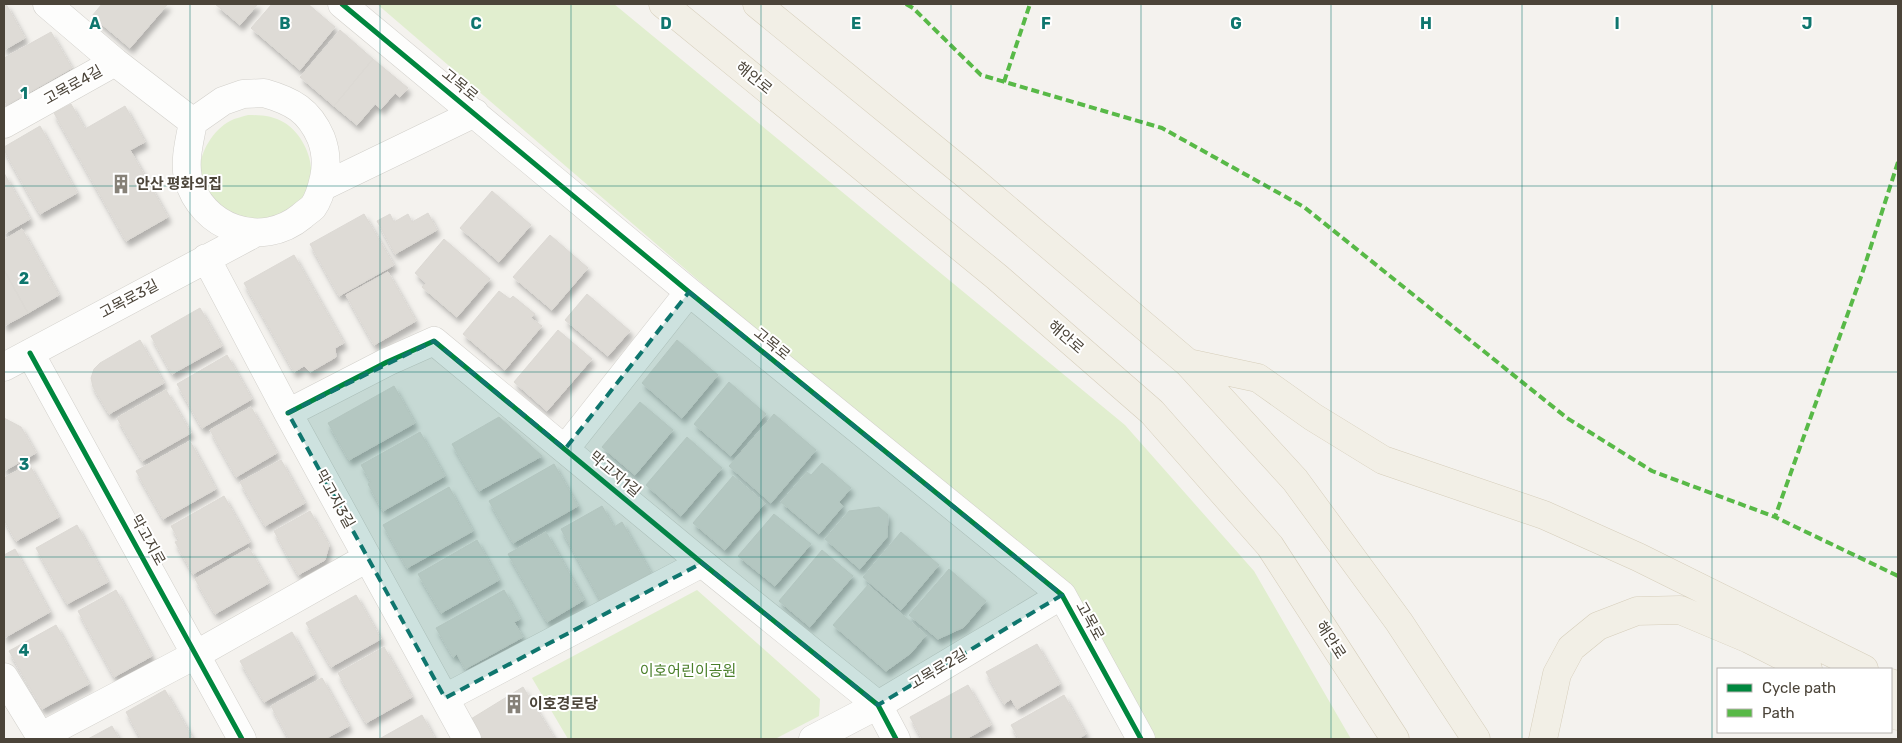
<svg xmlns="http://www.w3.org/2000/svg" width="1902" height="743" viewBox="0 0 1902 743" font-family="Rubik,'Noto Sans KR',sans-serif">
	<defs>
		<filter id="shadow"><feDropShadow dx="3" dy="5.5" stdDeviation="2.5" flood-color="#0004"/></filter>
	</defs>
	<rect width="100%" height="100%" fill="#f4f2ee"/>
	<path fill="#e1eecf" d="M377,4H614L1125,425L1254,571L1351,739H1147L1068,598Z
		M248,115C261,115 274,116 285,123C309,139 321,177 302,202C296,210 283,216 275,223L224,216C217,207 208,198 203,188C192,165 209,132 230,121C235,118 242,117 248,115Z
		M697,590L820,699L819,716L775,739H568L532,678Z"/>
	<path fill="#dedbd6" stroke="#dcd9d4" filter="url(#shadow)" d="M4,4H6L25,38L4,50Z
		M102,4H168L130,48L92,16Z
		M215,4H258L240,25Z
		M272,4H308L335,27L300,70L251,28Z
		M340,30L373,59L334,106L300,77Z
		M51,32L72,68L7,105L4,100V58Z
		M373,59L408,88L400,97L395,93L381,109L375,104L357,125L334,106Z
		M71,104L85,129L125,106L145,142L130,150L168,217L126,241L54,113Z
		M40,126L77,193L40,214L4,150V147Z
		M4,173L30,219L4,234Z
		M492,191L531,225L499,262L460,228Z
		M428,213L437,230L395,254L377,221L390,214L394,222L408,214L412,222Z
		M364,214L394,265L339,296L310,244Z
		M22,229L59,295L28,313L4,270V240Z
		M550,235L588,268L552,310L513,277Z
		M444,239L490,279L457,317L422,287L426,283L415,273Z
		M294,255L344,343L335,348L336,357L310,372L304,366L294,372L244,283Z
		M4,270L28,313L4,326Z
		M388,272L416,321L374,345L346,295Z
		M499,291L510,299L513,296L535,314L531,318L542,326L505,370L463,334Z
		M587,294L630,331L608,356L565,320Z
		M200,308L222,346L172,374L151,336Z
		M558,330L592,359L547,411L514,382Z
		M140,340L164,383L109,414L93,387L91,378L94,369L100,363Z
		M677,340L718,375L682,418L642,383Z
		M227,355L252,399L202,428L177,384Z
		M729,382L766,414L731,456L694,424Z
		M394,386L415,423L349,460L328,423Z
		M166,390L191,433L142,461L117,418Z
		M640,402L673,430L635,475L602,447Z
		M251,407L277,453L236,477L210,430Z
		M774,414L816,450L771,503L729,466Z
		M499,417L542,456L479,491L452,444Z
		M4,418L21,427L36,453L4,471Z
		M420,432L445,476L383,511L368,484L371,482L361,465Z
		M687,437L722,468L681,516L646,485Z
		M190,441L216,489L163,519L136,471Z
		M281,460L305,503L265,526L240,482Z
		M822,463L851,488L839,502L843,506L819,534L781,502L807,472L811,475Z
		M29,464L59,517L16,541L4,520V478Z
		M554,464L578,506L513,543L489,501Z
		M733,476L765,503L725,550L693,523Z
		M449,487L473,531L407,568L383,525Z
		M224,496L250,542L193,574L175,542L179,540L171,526Z
		M602,506L614,527L622,522L651,573L601,601L561,529Z
		M879,507L888,515L887,537L860,569L825,539L849,511Z
		M310,511L329,545L325,560L298,575L274,531Z
		M774,514L811,544L775,586L738,556Z
		M77,525L108,582L67,604L36,548Z
		M546,532L584,600L547,622L508,554Z
		M901,532L939,565L901,610L863,577Z
		M477,540L499,580L441,613L418,574Z
		M249,548L269,583L215,614L195,579Z
		M15,549L50,612L4,638V555Z
		M822,550L853,576L810,627L779,601Z
		M949,569L986,601L964,627L938,639L909,615Z
		M868,585L926,635L911,653L886,671L833,625Z
		M116,590L152,656L114,677L78,611Z
		M504,590L520,619L514,622L523,637L465,669L457,654L453,657L436,628Z
		M356,595L381,639L331,667L306,623Z
		M56,625L89,684L42,709L9,651Z
		M292,632L315,674L264,702L240,661Z
		M1037,644L1060,684L1017,709L1011,699L1004,704L986,672Z
		M384,647L412,697L366,723L338,673Z
		M322,678L349,726L325,739H289L271,706Z
		M968,685L991,725L966,739H922L910,717Z
		M523,687L555,739H476L466,722Z
		M165,690L193,739H141L126,712Z
		M1064,695L1086,734L1078,739H1019L1011,725Z
		M422,715L435,739H381V738Z
		M112,726L119,739H88Z"/>
	<g fill="none" stroke-linecap="round" stroke-linejoin="round">
		<defs>
			<path id="minor" d="M47,4L115,62L193,122
				M342,4L689,292L1062,595L1141,739
				M264,93C292,101 309,110 321,138C326,151 327,164 324,178C322,187 319,199 313,207C310,210 305,213 302,216C261,250 201,228 188,178C184,160 190,139 193,122L223,101L243,94Z
				M4,124L115,62
				M322,187L475,113
				M206,258L288,413L467,739
				M30,353L242,739
				M4,367L255,233
				M288,413L387,362L434,341L702,563L878,705L896,739
				M565,449L689,292
				M4,677L42,739
				M445,698L702,563
				M40,737L197,654L367,558
				M813,739L878,705L1062,595"/>
			<path id="major" d="M663,4L997,277L1152,412L1270,546L1395,739
				M757,4L970,178L1188,363L1295,480L1399,622L1476,739
				M1188,363L1258,378L1313,417L1383,460L1544,515L1638,557L1864,669
				M1891,683L1898,686
				M1891,712L1898,716
				M1543,739L1557,674L1571,648L1598,626L1637,611L1680,610L1749,639L1808,669"/>
		</defs>
		<use href="#minor" stroke="#d2d0cb" stroke-width="29"/>
		<use href="#major" stroke="#d6cebb" stroke-width="29"/>
		<use href="#minor" stroke="#fdfdfc" stroke-width="28"/>
		<use href="#major" stroke="#f2efe6" stroke-width="28"/>
		<path stroke="#58b947" stroke-width="4" stroke-dasharray="8 4" stroke-linecap="butt" d="M906,4L913,8L981,75L1162,128L1304,207L1567,418L1652,471L1775,517
			M1004,82L1030,4
			M1898,162L1862,274L1775,517L1898,576"/>
		<defs>
			<path id="cycleway" d="M342,4L689,292L1062,595L1141,739
				M30,353L242,739
				M288,413L387,362L434,341L702,563L878,705L896,739"/>
		</defs>
		<use href="#cycleway" stroke="#fff" stroke-width="8"/>
		<use href="#cycleway" stroke="#00873e" stroke-width="5"/>
	</g>
	<path fill="#0f766e" fill-opacity="0.2" stroke="#0f766e" stroke-width="4" stroke-dasharray="10 6" stroke-linejoin="round" d="M689,292L1062,595L878,705L702,563L445,698L288,413L434,341L565,449Z"/>
	<path fill="none" stroke="#0f766e" stroke-width="1" stroke-opacity="0.55" d="M190,4V739M380,4V739M571,4V739M761,4V739M951,4V739M1141,4V739M1331,4V739M1522,4V739M1712,4V739M4,186H1898M4,372H1898M4,557H1898"/>
	<defs>
		<symbol id="building-bare" viewBox="-9 -9 18 18"><path d="M-4-6H4V6H1V3H-1V6H-4ZM-2.5-4.3h1.7v1.8h-1.7ZM.8-4.3h1.7v1.8H.8ZM-2.5-1h1.7V.8h-1.7ZM.8-1h1.7V.8H.8Z" fill="#868178" stroke="#fff" stroke-width="2.5" paint-order="stroke"/></symbol>
	</defs>
	<g fill-rule="evenodd">
		<use href="#building-bare" x="107" y="170" width="28" height="28"/>
		<use href="#building-bare" x="500" y="690" width="28" height="28"/>
	</g>
	<g text-anchor="middle" stroke-width="4" stroke-linejoin="round" paint-order="stroke">
		<g font-size="15" fill="#4b4439" stroke="#fff">
			<text transform="translate(754 78) rotate(39)" y="5">해안로</text>
			<text transform="translate(73 85) rotate(-29)" y="5">고목로4길</text>
			<text transform="translate(460 85) rotate(39)" y="5">고목로</text>
			<text transform="translate(129 299) rotate(-28)" y="5">고목로3길</text>
			<text transform="translate(1066 337) rotate(41)" y="5">해안로</text>
			<text transform="translate(772 344) rotate(39)" y="5">고목로</text>
			<text transform="translate(615 474) rotate(40)" y="5">막고지1길</text>
			<text transform="translate(335 499) rotate(61)" y="5">막고지3길</text>
			<text transform="translate(148 540) rotate(61)" y="5">막고지로</text>
			<text transform="translate(1090 621) rotate(61)" y="5">고목로</text>
			<text transform="translate(1331 640) rotate(57)" y="5">해안로</text>
			<text transform="translate(938 669) rotate(-31)" y="5">고목로2길</text>
		</g>
		<g font-size="15" font-weight="bold" fill="#4b4439" stroke="#fff" text-anchor="start">
			<text x="136" y="189">안산 평화의집</text>
			<text x="529" y="709">이호경로당</text>
		</g>
		<g font-size="15" fill="#4a7f2a" stroke="#fff">
			<text x="688" y="676">이호어린이공원</text>
		</g>
	</g>
	<g font-size="16" text-anchor="middle" font-weight="bold" fill="#0f766e" stroke="#fff" stroke-width="4" stroke-linejoin="round" paint-order="stroke">
		<text x="95" y="29">A</text>
		<text x="285" y="29">B</text>
		<text x="476" y="29">C</text>
		<text x="666" y="29">D</text>
		<text x="856" y="29">E</text>
		<text x="1046" y="29">F</text>
		<text x="1236" y="29">G</text>
		<text x="1426" y="29">H</text>
		<text x="1617" y="29">I</text>
		<text x="1807" y="29">J</text>
		<text x="24" y="99">1</text>
		<text x="24" y="284">2</text>
		<text x="24" y="470">3</text>
		<text x="24" y="656">4</text>
	</g>
	<rect width="1902" height="743" fill="none" stroke="#4b4439" stroke-width="10"/>
	<rect x="1717" y="668" width="175" height="65" fill="#ffffff" stroke="#b7b4b0"/>
	<rect x="1727" y="684" width="25" height="8" fill="#00873e" stroke="#b7b4b0"/>
	<text x="1762" y="693" font-size="15" fill="#4b4439">Cycle path</text>
	<rect x="1727" y="709" width="25" height="8" fill="#58b947" stroke="#b7b4b0"/>
	<text x="1762" y="718" font-size="15" fill="#4b4439">Path</text>
</svg>
